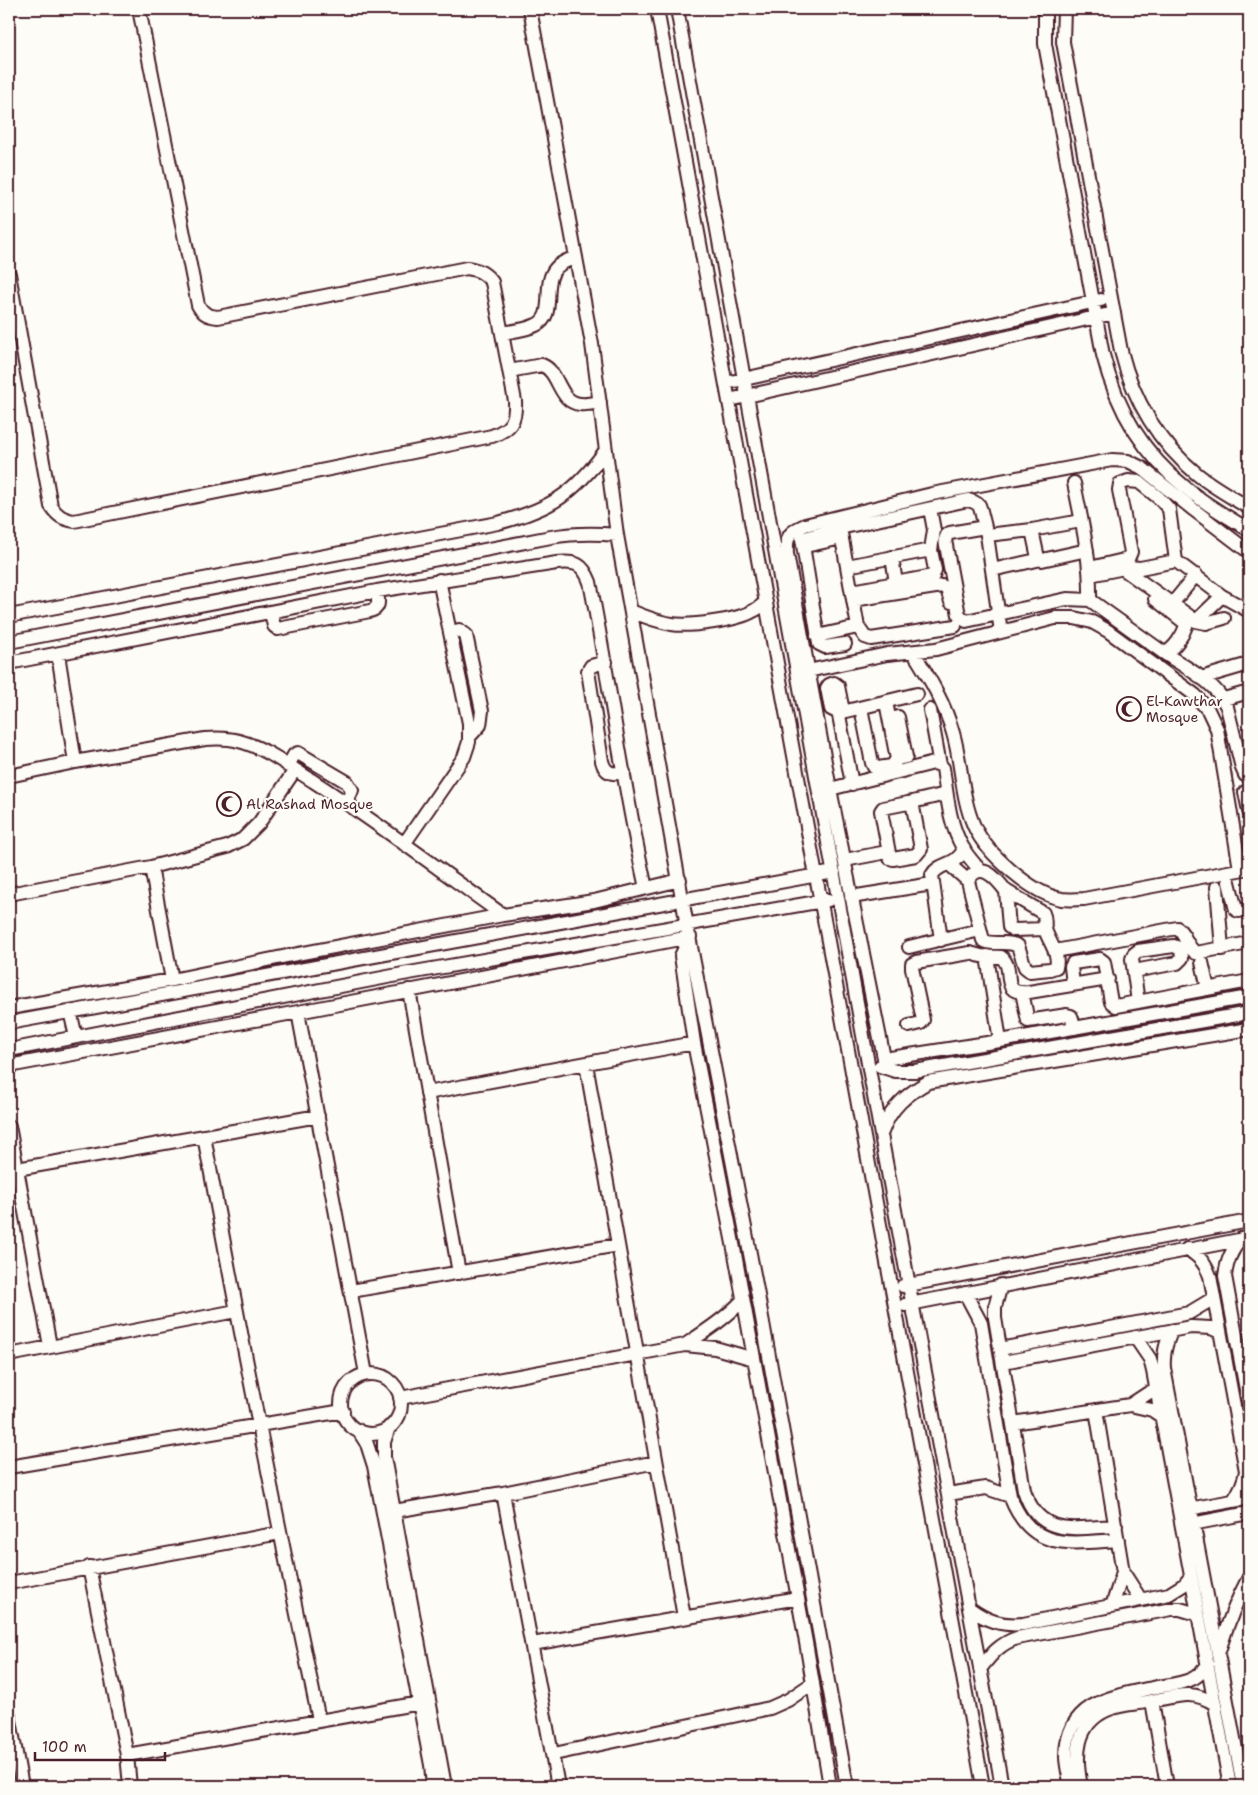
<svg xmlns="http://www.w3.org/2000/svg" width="1258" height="1795" viewBox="0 0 1258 1795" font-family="'Shantell Sans',sans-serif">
	<rect width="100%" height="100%" fill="#fdfcf7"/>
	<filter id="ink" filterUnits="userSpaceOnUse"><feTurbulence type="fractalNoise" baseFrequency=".02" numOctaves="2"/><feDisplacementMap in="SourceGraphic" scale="10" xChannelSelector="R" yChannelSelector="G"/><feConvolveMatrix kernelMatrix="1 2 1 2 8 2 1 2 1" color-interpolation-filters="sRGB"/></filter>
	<g filter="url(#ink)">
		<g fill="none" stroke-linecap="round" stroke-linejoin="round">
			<defs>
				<path id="minor" d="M530,9L592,344L617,535L687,926L757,1290L847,1786
					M657,9L983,1786
					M677,9L881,1135L1002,1786
					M1045,9V44L1103,355C1116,407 1143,454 1186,488C1205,504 1228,517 1249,530
					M1064,9L1063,42L1121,351C1133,399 1158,442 1197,474C1213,487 1232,497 1249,508
					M9,274L51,506C57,516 63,519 74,521L492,436C511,429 516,421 515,401L492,282C485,273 479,270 467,268L218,317C208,316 203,314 198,305L139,9
					M502,333C513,331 526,330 536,325C557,316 541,284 556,268C561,262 569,260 576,257
					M509,371L542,365C560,372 558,402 580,404C586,405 594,403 600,402
					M726,383L1101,300
					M729,400L1114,313
					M1074,483C1082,523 1091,559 1090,600
					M985,527L950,533L947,535L945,540L959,615L966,621L1067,599L1090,600L1164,653C1174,650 1183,635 1186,626L1184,622L1155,599
					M840,528L858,627L865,637L871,639L955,626
					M987,535L1032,530L1081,521
					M810,545L842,538
					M892,557L896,583
					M1042,560L1087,550
					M1176,561L1222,596L1249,611
					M847,566L931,550
					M1090,568L1128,559L1131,552L1119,490L1120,484L1128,481L1139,482L1159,498L1169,509L1176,561L1140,568L1129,567L1090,575
					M1122,568L1196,621L1206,623L1224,618
					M992,570L1037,560L1038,558L1032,530
					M852,591L933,576L935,570L931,550L934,530L930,509
					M853,600L942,586L947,589L951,602
					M1172,604L1196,575
					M631,611C645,617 658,622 672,624C689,627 739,620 753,611C758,609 762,605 766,602
					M271,613L274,626L278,629L370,611C381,608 378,600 377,591
					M9,616L498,523C551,509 574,494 606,450
					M1196,621L1222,596
					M450,632L459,630L466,635L482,711L480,725L470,736
					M817,636L858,627
					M9,642L551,537C574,533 594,533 617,535
					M845,644L825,647L819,644L802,539L840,528L968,500L974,502L979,505L981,511L987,535L1001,632
					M913,652C929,677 945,704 953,733C962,763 961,797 974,826C986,853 1032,894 1062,899C1069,900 1077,899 1084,899L1249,868
					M1164,653C1186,668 1216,682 1227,707L1242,768L1245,775L1249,777
					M58,654L75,762
					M606,662L591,666L588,671L602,761C605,773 612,775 624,772
					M9,663L377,591L557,563C576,561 583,564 590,582C610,684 623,787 646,888
					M808,671L887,654L936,649L1055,618H1074L1092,622L1108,631L1195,695L1208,710L1217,729L1240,869
					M1201,678L1249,664
					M834,683L838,686L842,706L841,709L835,711L831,709L827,688L829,685Z
					M1224,699L1249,692
					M861,708L872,763L874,767L878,768L892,766L897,759L886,702
					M838,710L852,784
					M930,710L940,765
					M838,713L917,694
					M897,759L906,757L898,717
					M288,766L294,755L298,753L347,782L352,790L347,803
					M9,776L75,762L205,739C217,738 228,738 239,741C266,748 290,767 313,781C378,823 440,870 503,915
					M830,789L934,763L940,765L943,768C947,795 949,824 963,848C967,856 974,863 980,870
					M1249,791L1245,792L1249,811
					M908,803L913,807L921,849L916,855L893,859L890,858L881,811L883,808Z
					M908,803L946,794
					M404,844L464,757L469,742V723L439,580
					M845,860L887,852
					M949,864L968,881
					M151,867L172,980
					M1229,882L1236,910L1239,911L1249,909
					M1217,887L1222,949
					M1006,891C996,878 980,859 968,881L983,940C993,947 1006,939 1018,946L1025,967L1030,971L1050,969L1056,967C1060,953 1048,941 1045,929C1044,923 1046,919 1043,913L1006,891L1009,927L1014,930L1045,929
					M9,894L151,867L227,847L243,839L259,823L295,770
					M851,897L932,884
					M690,937L681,956L694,1043L735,1254L807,1648L830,1786
					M941,940L932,875C939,862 956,867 964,849
					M909,947L980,930
					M1055,951L1177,928C1186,934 1186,947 1196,953L1249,943
					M987,956L1000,1041
					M1202,962L1208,989
					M1134,971L1177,963L1182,958L1181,949L1174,946L1138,951L1134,954L1132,959L1138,1002
					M1073,984L1071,967L1073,963L1100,959L1104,962L1111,1002L1116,1006L1249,981
					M409,990L459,1273
					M1022,992L1028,1021L1067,1015L1071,1016L1075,1028
					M9,1008L172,980L287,956L503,915L594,901L680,880
					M70,1011L76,1037
					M298,1012L366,1374
					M9,1023L834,872
					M909,1026L921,1023L923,1020L912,968V964L916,962L970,953L981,956L1001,957C1017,969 997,995 1029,992L1108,979
					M9,1050L403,974L828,900
					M884,1059L1000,1041L1249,997
					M586,1064L684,1617
					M9,1066L298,1012L690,937
					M880,1066L895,1071H915L1249,1013
					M886,1068L830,789L787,554C786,536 789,532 805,525L932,494L1112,460L1128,461L1142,468L1194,510L1249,552
					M427,1093L694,1043
					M9,1126L50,1346
					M882,1132C890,1108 907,1094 928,1082L1249,1029
					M204,1136C240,1331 278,1526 319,1720
					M17,1169L318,1116
					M1241,1239C1231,1251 1227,1261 1225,1276L1249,1406
					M1187,1249C1199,1256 1205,1263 1210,1276L1246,1471C1244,1483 1240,1491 1233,1501
					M1001,1285L995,1307V1318L1024,1490C1039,1538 1074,1528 1116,1526
					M903,1286L1249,1221
					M351,1291L618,1245
					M965,1293L981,1323L1010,1496C1031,1552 1069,1543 1118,1540
					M905,1305L1249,1238
					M1172,1330C1166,1343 1163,1353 1164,1368L1243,1786
					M1135,1337L1150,1359L1153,1371L1230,1786
					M685,1345C706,1331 726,1318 743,1300
					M1000,1349L1189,1313L1214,1298
					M9,1355L236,1311
					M1003,1362L1191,1327L1211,1328L1220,1332
					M341 1404a30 30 0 1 1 60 0a30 30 0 1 1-60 0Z
					M400,1398L685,1345L715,1348L754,1359
					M1130,1405L1156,1388
					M1096,1410L1123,1572L1141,1600
					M1013,1423L1130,1405L1152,1410L1161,1416
					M389,1427L384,1442V1457L445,1786
					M358,1430L367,1444L374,1466L431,1765L433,1786
					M9,1467L343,1411
					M503,1493L558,1786
					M948,1494L986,1488L1010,1496
					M1183,1510L1249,1498
					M394,1511L503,1493L656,1462
					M1187,1525L1249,1513
					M89,1567L127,1755L130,1786
					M9,1583L280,1533
					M1112,1606L1123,1572
					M969,1608C987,1621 1001,1626 1023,1624L1169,1594L1185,1584L1191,1576
					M532,1644L798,1598
					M1219,1651C1227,1625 1236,1601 1249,1577
					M980,1669C991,1655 999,1644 1017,1638L1172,1609H1180L1197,1614
					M1152,1701L1167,1786
					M9,1715L22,1786
					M554,1754L770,1708L788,1700L813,1683
					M127,1755L420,1703
					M1071,1786C1069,1776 1066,1766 1066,1756C1066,1701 1115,1696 1157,1687C1169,1685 1183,1684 1194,1678C1199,1675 1204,1670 1208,1665
					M1081,1786C1075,1757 1075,1724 1107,1710C1121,1704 1137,1704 1152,1701C1177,1696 1192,1689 1215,1704"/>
			</defs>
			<use href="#minor" stroke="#4a1f2b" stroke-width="16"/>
			<use href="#minor" stroke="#fdfcf7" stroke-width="12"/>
		</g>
	</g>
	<defs>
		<symbol id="mosque-ring" viewBox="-11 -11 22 22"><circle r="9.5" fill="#fdfcf7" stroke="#4a1f2b" stroke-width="1.5"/><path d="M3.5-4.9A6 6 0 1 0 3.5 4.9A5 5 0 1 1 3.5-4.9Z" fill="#4a1f2b"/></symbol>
	</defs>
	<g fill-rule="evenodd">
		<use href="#mosque-ring" x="1115" y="695" width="28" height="28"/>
		<use href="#mosque-ring" x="215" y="790" width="28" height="28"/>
	</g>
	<g text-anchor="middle" stroke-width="4.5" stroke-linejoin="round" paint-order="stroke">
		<g font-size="14" fill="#4a1f2b" stroke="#fdfcf7" text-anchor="start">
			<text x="1146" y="706">El-Kawthar<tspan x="1146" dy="16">Mosque</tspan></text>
			<text x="246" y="809">Al Rashad Mosque</text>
		</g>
	</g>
	<rect width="1258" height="1795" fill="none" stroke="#fdfcf7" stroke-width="30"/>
	<rect x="15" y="15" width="1228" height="1765" fill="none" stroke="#4a1f2b" stroke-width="2" filter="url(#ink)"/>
	<path d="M35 1752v8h130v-8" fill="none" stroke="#4a1f2b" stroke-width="2.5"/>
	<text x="42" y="1752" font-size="15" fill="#4a1f2b" stroke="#fdfcf7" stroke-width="4" paint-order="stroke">100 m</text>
</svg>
